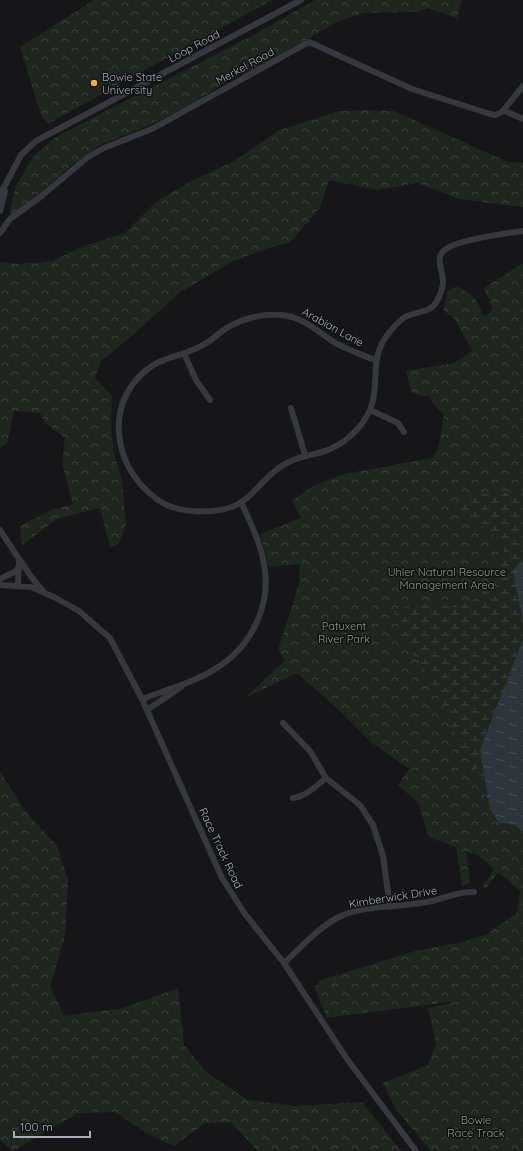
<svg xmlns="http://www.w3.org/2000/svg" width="523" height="1151" viewBox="0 0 523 1151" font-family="Quicksand,sans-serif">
	<defs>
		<pattern id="forest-crowns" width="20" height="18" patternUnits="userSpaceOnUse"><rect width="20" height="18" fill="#1e261f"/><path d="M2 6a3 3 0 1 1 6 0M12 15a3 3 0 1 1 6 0" fill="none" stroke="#3c433d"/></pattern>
		<pattern id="wetland-marsh" width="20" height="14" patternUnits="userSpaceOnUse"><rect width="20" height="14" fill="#1e261f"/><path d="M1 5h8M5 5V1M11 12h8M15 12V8" fill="none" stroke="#3c433d"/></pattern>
		<pattern id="water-ripples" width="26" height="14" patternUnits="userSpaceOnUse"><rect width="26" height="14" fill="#2c353c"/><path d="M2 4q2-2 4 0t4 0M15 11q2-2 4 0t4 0" fill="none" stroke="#485056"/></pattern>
	</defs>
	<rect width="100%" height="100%" fill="#161618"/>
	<path fill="url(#forest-crowns)" d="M94,0H272L48,124L41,115L20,47Z
		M315,0H462L457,18L427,8L418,12L364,13L339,21L243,76L240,74L176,113L139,130L103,143L73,164L26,205L9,216L15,187L34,156L56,137L259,32Z
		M366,110L394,111L508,162L523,163V207L459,199L418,183L377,190L329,180L320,208L290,242L268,248L232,262L179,293L133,335L101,361L95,378L112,396L111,422L113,450L122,480L126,524L119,544L110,548L100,508L57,519L22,545L20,526L53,509L73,505L62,463L65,438L45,423L40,413L14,411L7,443L0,448V262L18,264L53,261L84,246L125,233L156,202L189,182L234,161L280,130L339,111Z
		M523,263V1151H431L395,1108L383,1083L428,1065L436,1044L428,1008L463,1000L327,1018L314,986L319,985L318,981L415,951L462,942L487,934L517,913L520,891L498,872L485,890L483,886L494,869L478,855L466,851L470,883L462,886L456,847L429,837L418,803L398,785L409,769L372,743L341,712L297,673L246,697L285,660L278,650L299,584L300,564L269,567L260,534L301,518L292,501L313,486L340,475L432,458L438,449L444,415L433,404L430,397L412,393L406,371L454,363L472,351L455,319L443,310L448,291L457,286L475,298L484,317L493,310L484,288Z
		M0,771L25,811L57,846L68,880L65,936L50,987L64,1016L123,1008L178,988L184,1045L206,1072L248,1100L295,1106L362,1102L401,1151H258L231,1122L205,1123L174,1146L148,1134L115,1112L78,1113L13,1151L0,1140Z"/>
	<path fill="url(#wetland-marsh)" d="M523,491V559L513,570L523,623V639L480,750L485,782L464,754L428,674L402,638L394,612L414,603L455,607L478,598L497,571L504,551L497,537L451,505L472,495Z"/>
	<path fill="url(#water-ripples)" d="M523,559V623L513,570Z
		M523,639V832L514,824L499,823L490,809L480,750Z"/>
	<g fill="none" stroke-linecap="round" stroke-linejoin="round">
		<path stroke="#37383d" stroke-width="6" d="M502,112L523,86
			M0,195L21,155L36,141L301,0
			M0,211L5,191
			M0,233L10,219L39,198L88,157L104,148L152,129L309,42L412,89L490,114L495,115L505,111L523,119
			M184,353L196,380L210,400
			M375,360C362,355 349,350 337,344C317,332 304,316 279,315C260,314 241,319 225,329C218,334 211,341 203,345C178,359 158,355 137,379C108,412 116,460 145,489C153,496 161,504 172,507C190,513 214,513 232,507C251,500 262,479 279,468C294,457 305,457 322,452C342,446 361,430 370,410C381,383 368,360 388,334C393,328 398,321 405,317C416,311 430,314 437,301C440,296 442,290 443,284C444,271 433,258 446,249C458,240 506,233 523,231
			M291,408L305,455
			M370,410L398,423L404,432
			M0,530L19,559L18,585
			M20,560L32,578L43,591
			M0,579L16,571L19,566
			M0,585L31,587L56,598L79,611L110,638L142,699L222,878L245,914L284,963L347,1059L416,1151
			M142,699C189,682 234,672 257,622C265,604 268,585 264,565C261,543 250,522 241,502
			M147,710L181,687
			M283,723L310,751L326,778L360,805L373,825L383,856L390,907
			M293,798C305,797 316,786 326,778
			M284,963C301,947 317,929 337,918C364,904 398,908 427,902C444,899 458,891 474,892"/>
	</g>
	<circle fill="#f2b134" stroke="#111113" stroke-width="1.5" cx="94" cy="83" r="4"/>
	<g text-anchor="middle" stroke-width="3" stroke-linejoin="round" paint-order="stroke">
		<g font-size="11" fill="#a8adb8" stroke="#111113">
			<text transform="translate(194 46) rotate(-28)" y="4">Loop Road</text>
			<text transform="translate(245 66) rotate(-29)" y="4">Merkel Road</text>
			<text transform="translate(333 327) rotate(29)" y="4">Arabian Lane</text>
			<text transform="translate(221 848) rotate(65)" y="4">Race Track Road</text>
			<text transform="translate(393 897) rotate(-9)" y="4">Kimberwick Drive</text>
		</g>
		<g font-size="11" fill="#a8adb8" stroke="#111113" text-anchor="start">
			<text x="102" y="81">Bowie State<tspan x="102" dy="13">University</tspan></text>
		</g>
		<g font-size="11" fill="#7fa381" stroke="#111113">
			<text x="447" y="576">Uhler Natural Resource<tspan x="447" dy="13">Management Area</tspan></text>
			<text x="344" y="630">Patuxent<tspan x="344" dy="13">River Park</tspan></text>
			<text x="476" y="1124">Bowie<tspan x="476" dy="13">Race Track</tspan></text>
		</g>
	</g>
	<path d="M14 1131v6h76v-6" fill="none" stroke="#a8adb8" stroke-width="2"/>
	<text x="20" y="1131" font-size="12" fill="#a8adb8" stroke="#111113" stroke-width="3" paint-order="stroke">100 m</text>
</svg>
